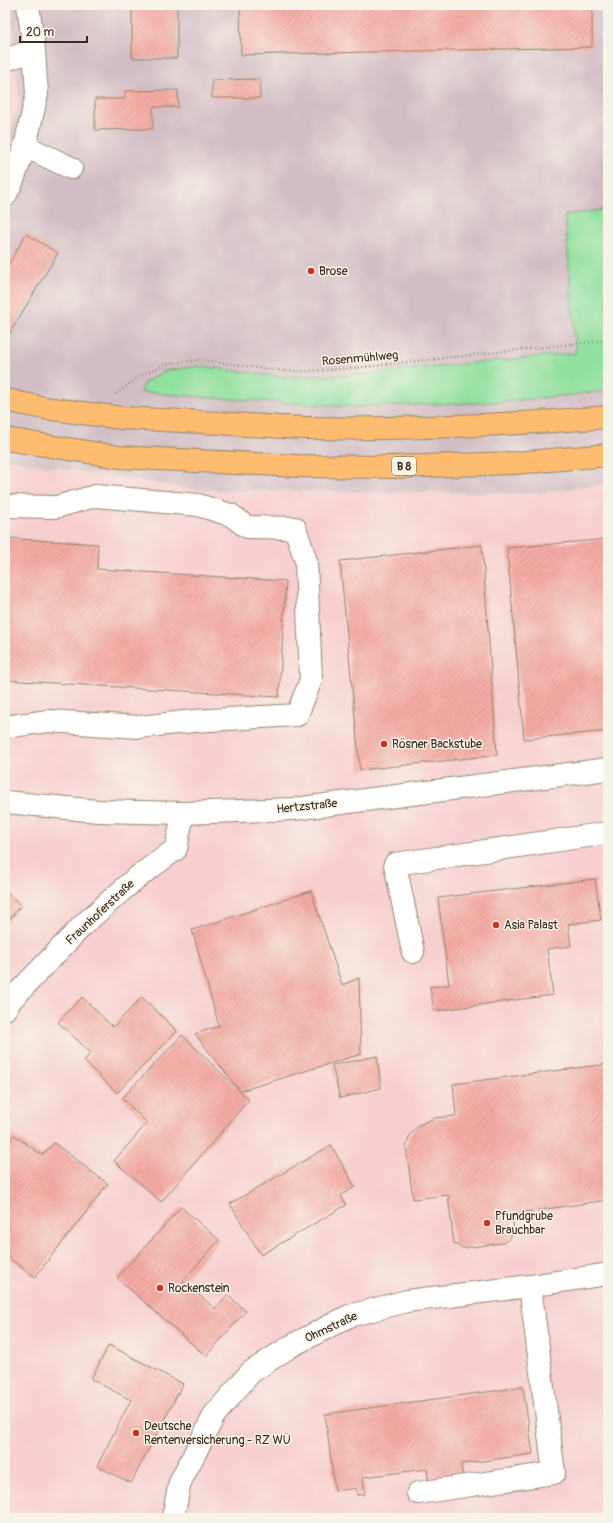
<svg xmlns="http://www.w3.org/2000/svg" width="613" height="1523" viewBox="0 0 613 1523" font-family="Pangolin,sans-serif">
	<defs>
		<pattern id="building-hatch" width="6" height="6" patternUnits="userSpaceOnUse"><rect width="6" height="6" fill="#f5aba4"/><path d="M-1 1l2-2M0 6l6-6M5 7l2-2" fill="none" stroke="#d3938d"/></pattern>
	</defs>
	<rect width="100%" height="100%" fill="#f7f3e8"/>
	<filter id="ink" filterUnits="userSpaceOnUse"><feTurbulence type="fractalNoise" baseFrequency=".025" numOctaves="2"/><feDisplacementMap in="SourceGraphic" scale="8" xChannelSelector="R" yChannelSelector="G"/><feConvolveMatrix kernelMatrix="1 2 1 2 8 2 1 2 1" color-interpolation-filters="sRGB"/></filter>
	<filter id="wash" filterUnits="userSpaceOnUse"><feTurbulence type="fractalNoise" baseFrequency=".012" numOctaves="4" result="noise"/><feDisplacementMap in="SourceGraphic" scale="16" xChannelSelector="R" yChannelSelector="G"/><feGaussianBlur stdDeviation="0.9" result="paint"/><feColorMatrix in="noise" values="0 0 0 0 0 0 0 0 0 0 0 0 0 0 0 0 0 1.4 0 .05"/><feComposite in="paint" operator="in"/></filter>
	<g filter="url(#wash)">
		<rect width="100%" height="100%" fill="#e8e2c0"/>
		<path fill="#f7cfd0" d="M5,5H11L20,104L5,145Z
			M5,459L198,490L535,493L608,484V1518H5Z"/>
		<path fill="#d2bdc5" d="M11,5H608V484L535,493L198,490L5,459V145L20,104Z"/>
		<path fill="#8fe09f" stroke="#65855e" d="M608,209V391L500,402L355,407L228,399L140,392L143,384L164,371L200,366L283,377L353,375L576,353L565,215Z"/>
		<g id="blocks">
			<path fill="url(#building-hatch)" d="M132,5H177V58H132Z
				M240,5H601V7H592V47L241,55Z
				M260,79V98H212V80Z
				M178,90V107H153V129L95,130V99H125V91Z
				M26,234L58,253L5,341V270Z
				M5,538L98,544L97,569L286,581L279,697L5,680Z
				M608,539V731L524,739L507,548Z
				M482,545L497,755L360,770L340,561Z
				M595,879L601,920L568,924L571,946L547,949L553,995L434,1011L430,987L449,985L438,898Z
				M311,891L342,985L359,978L361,1054L240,1091L195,1034L219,1026L192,930Z
				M5,892L21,905L5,925Z
				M82,997L113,1027L142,997L177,1031L117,1093L84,1061L91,1053L58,1022Z
				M182,1035L249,1100L161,1202L114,1161L147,1123L122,1098Z
				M377,1056L381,1088L340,1098L332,1065Z
				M608,1064V1200L512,1214L514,1231L509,1239L503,1243L463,1248L454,1244L448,1195L413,1199L406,1147L410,1135L419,1125L434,1118L456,1116L453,1084Z
				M14,1135L42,1155L54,1143L108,1184L35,1277L5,1255V1147Z
				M331,1145L355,1187L341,1195L346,1205L261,1255L230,1204Z
				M181,1207L219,1240L183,1281L215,1309L227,1295L246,1311L206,1356L117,1278Z
				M109,1345L183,1384L131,1483L97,1466L131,1400L91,1379Z
				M523,1387L533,1454L461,1464L463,1480L429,1485L427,1469L363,1477L365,1494L357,1495L356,1488L335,1491L325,1414Z"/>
		</g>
	</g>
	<g filter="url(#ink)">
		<use href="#blocks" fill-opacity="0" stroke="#92866f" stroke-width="1"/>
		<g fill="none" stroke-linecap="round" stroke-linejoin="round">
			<defs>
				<path id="minor" d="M5,60L34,50
					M25,146L71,168
					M5,196L13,180L25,146L37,94L34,50L28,5
					M5,506L56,507L95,496L142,500L198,505L231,515L247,527L295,528L306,561L311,680L297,715L194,721L139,727L48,721L5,727
					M5,802L98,811L183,813L294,809L608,769
					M413,952L395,864L608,833
					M5,1009L11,1000L84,924L135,879L176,849L183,813
					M418,1493L554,1473L530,1286
					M173,1518L180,1482L215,1414L251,1372L291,1346L349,1316L407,1301L530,1286L608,1274"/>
				<path id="highway" d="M202,422C236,424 271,427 305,428C406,430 507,425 608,417
					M5,439L119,457L298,466L392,467L515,463L608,455"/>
			</defs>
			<use href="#minor" stroke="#92866f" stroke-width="24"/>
			<use href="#highway" stroke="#92866f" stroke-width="24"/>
			<path stroke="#92866f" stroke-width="2.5" stroke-dasharray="1 3" stroke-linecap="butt" d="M116,394L140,376L167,364L200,360L283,371H306L354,368L608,340"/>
			<use href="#minor" stroke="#fff" stroke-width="22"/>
			<use href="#highway" stroke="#febc70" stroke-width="22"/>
			<defs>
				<path id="highway-bridge" d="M5,400L44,408L122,418L202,422"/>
			</defs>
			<use href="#highway-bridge" stroke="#92866f" stroke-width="24" stroke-linecap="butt"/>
			<use href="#highway-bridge" stroke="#febc70" stroke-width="22"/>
		</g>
	</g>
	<g fill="#c8321e" stroke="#f7f3e8" stroke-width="1.5">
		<circle cx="311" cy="271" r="4"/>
		<circle cx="384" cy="744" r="4"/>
		<circle cx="496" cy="925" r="4"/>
		<circle cx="487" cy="1223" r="4"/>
		<circle cx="160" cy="1288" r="4"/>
		<circle cx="136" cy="1433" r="4"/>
	</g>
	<g text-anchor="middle" stroke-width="3" stroke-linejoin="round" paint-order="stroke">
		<rect fill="#f7f3e8" stroke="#73665b" stroke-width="1" x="392" y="457" width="24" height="18" rx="3"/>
		<g font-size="11" font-weight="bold" fill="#3b2a1e">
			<text x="404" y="470">B 8</text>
		</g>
		<g font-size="12" fill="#3b2a1e" stroke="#f7f3e8" text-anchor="start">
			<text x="319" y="275">Brose</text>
			<text x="392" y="748">Rösner Backstube</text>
			<text x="504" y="929">Asia Palast</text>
			<text x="495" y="1220">Pfundgrube<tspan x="495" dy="14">Brauchbar</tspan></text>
			<text x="168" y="1292">Rockenstein</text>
			<text x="144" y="1430">Deutsche<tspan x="144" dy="14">Rentenversicherung - RZ WÜ</tspan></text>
		</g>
		<g font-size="12" fill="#3b2a1e" stroke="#f7f3e8">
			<text transform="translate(360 358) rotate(-5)" y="4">Rosenmühlweg</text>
			<text transform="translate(307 806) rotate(-6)" y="4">Hertzstraße</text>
			<text transform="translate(100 912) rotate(-43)" y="4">Fraunhoferstraße</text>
			<text transform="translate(331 1327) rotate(-25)" y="4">Ohmstraße</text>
		</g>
	</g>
	<rect width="613" height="1523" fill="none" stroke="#f7f3e8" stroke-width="20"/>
	<path d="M20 36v6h67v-6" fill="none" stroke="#3b2a1e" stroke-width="2"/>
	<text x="26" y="36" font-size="12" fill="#3b2a1e" stroke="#f7f3e8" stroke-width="3" paint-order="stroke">20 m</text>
</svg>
